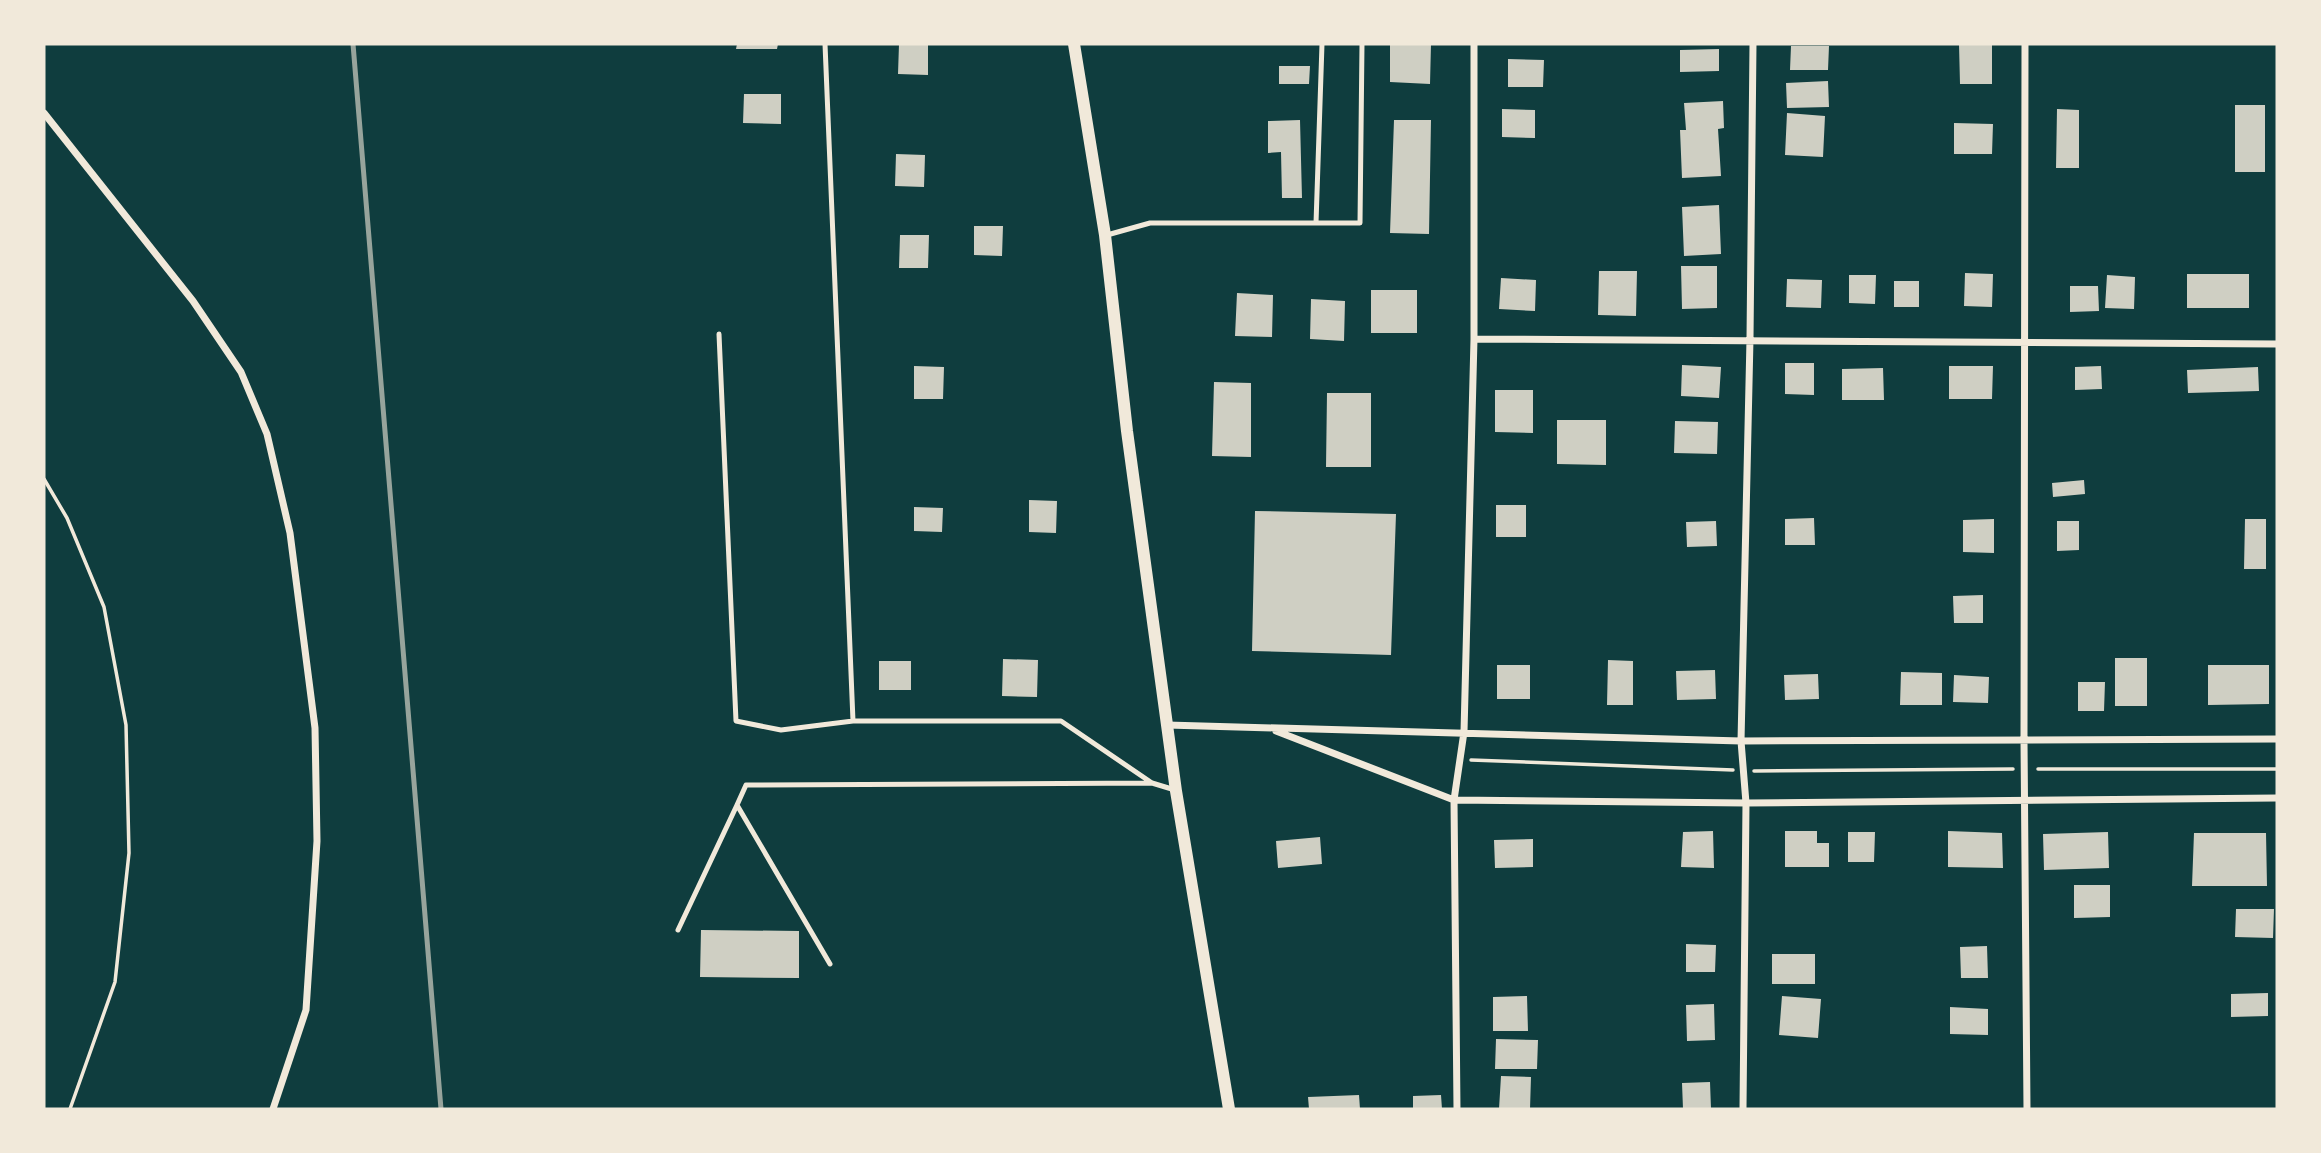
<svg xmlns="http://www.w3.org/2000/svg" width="2321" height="1153" viewBox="0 0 2321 1153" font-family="Lora,serif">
	<rect width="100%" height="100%" fill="#0f3d3e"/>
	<path fill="#cfcfc3" d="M737,44H778L777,49H736Z
		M899,44H928V75L898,74Z
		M1390,44H1431L1430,84L1390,82Z
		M1959,44H1992V84H1960Z
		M1791,46H1829L1828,70H1790Z
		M1719,49V71L1680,72V50Z
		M1508,59L1544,60L1543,87H1508Z
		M1279,66H1310L1309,84H1279Z
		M1828,81L1829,107L1787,108L1786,83Z
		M744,94H781V124L743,123Z
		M1723,101L1724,128L1718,129L1721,176L1682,178L1680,130H1686L1684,103Z
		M2235,105H2265V172H2235Z
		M1502,109L1535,110V138L1502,137Z
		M2057,109L2079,110V168H2056Z
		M1787,113L1825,116L1823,157L1785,155Z
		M1300,120L1302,198H1282L1281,152L1268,153V121Z
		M1394,120H1431L1429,234L1390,233Z
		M1954,123L1993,124L1992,154H1954Z
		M896,154L925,155L924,187L895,186Z
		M1719,205L1721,254L1684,256L1682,207Z
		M974,226H1003L1002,256L974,255Z
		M900,235H929L928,268H899Z
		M1681,266H1717V308L1682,309Z
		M1599,271H1637L1636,316L1598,315Z
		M1965,273L1993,274L1992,307L1964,306Z
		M2187,274H2249V308H2187Z
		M1849,275H1876L1875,304L1849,303Z
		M2107,275L2135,277L2134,309L2105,308Z
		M1501,278L1536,280L1535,311L1499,309Z
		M1787,279L1822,280L1821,308L1786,307Z
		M1894,281H1919V307H1894Z
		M2070,286H2098L2099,311L2070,312Z
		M1371,290H1417V333H1371Z
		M1237,293L1273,295L1272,337L1235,336Z
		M1311,299L1345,301L1344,341L1310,339Z
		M1785,363H1814V395L1785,394Z
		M1682,365L1721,367L1719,398L1681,396Z
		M914,366L944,367L943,399H914Z
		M1949,366H1993L1992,399H1949Z
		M2101,366L2102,389L2075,390V367Z
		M2258,367L2259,391L2188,393L2187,370Z
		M1883,368L1884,400H1842V369Z
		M1214,382L1251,383V457L1212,456Z
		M1495,390H1533V433L1495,432Z
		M1327,393H1371V467H1326Z
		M1557,420H1606V465L1557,464Z
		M1675,421L1718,422L1717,454L1674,453Z
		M2084,480L2085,494L2053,497L2052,483Z
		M1029,500L1057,501L1056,533L1029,532Z
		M1496,505H1526V537H1496Z
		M914,507L943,508L942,532L914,531Z
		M1255,511L1396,514L1391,655L1252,651Z
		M1814,518L1815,545H1785V519Z
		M1994,519V553L1963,552V520Z
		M2245,519H2266V569H2244Z
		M1716,521L1717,546L1687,547L1686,522Z
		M2057,521H2079V550L2057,551Z
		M1983,595V623H1954L1953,596Z
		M2115,658H2147V706H2115Z
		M1003,659L1038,660L1037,697L1002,696Z
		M1608,660L1633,661V705H1607Z
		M879,661H911V690H879Z
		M1497,665H1530V699H1497Z
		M2208,665H2269V704L2208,705Z
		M1715,670L1716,699L1677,700L1676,671Z
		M1901,672L1942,673V705H1900Z
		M1818,674L1819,699L1785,700L1784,675Z
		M1954,675L1989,677L1988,703L1953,702Z
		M2078,682H2105L2104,711H2078Z
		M1713,831L1714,868L1681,867L1683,832Z
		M1785,831H1817V843H1829V867H1785Z
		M1948,831L2002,833L2003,868L1948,867Z
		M1848,832H1875L1874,862H1848Z
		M2108,832L2109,868L2044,870L2043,834Z
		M2194,833H2266L2267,886H2192Z
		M1320,837L1322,864L1278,868L1276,841Z
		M1533,839V867L1495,868L1494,840Z
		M2074,885H2110V917L2074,918Z
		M2236,909H2274L2273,938L2235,937Z
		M701,930L799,931V978L700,977Z
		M1686,944L1716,945L1715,972H1686Z
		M1987,946L1988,978H1961L1960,947Z
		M1772,954H1815V984H1772Z
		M2268,993V1016L2231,1017V994Z
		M1527,996L1528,1031H1493V997Z
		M1782,996L1821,999L1818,1038L1779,1035Z
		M1714,1004L1715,1040L1687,1041L1686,1005Z
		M1950,1007L1988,1009V1035L1950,1034Z
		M1496,1039L1538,1040L1537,1069H1495Z
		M1501,1076L1531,1077L1530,1109H1499Z
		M1710,1082L1711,1109H1683L1682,1083Z
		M1359,1095L1360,1109H1309L1308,1097Z
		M1441,1095L1442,1109H1413V1096Z"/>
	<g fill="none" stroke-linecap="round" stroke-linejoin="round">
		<path stroke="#f1e9da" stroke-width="3.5" d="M44,479L67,518L104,607L126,725L129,853L115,982L70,1109
			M1471,760L1733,770
			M2038,769H2277
			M1754,771L2013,769"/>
		<path stroke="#f1e9da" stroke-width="5" d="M825,44L853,721H1061L1152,783L1175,790
			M1316,223L1322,44
			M1107,235L1150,223H1360L1362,44
			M719,334L736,721L781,730L853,721
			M678,930L737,805
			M830,964L737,805L746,785L1152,783"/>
		<path stroke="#f1e9da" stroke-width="7" d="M2025,44L2024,740L2027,1109
			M44,113L193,301L241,372L267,434L290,533L315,728L317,841L306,1010L273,1109
			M1474,339L2277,344
			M1167,725L1741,741L2277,739
			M1276,731L1454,800L1746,803L2277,798
			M1457,1109L1454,800L1464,732L1474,339V44
			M1743,1109L1746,803L1741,741L1750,339L1753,44"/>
		<path stroke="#f1e9da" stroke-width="12" d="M1074,44L1105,235L1127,431L1176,791L1229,1109"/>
		<path stroke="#97a49c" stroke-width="5" d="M353,44L441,1109"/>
	</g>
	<rect width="2321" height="1153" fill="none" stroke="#f1e9da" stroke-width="91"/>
</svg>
